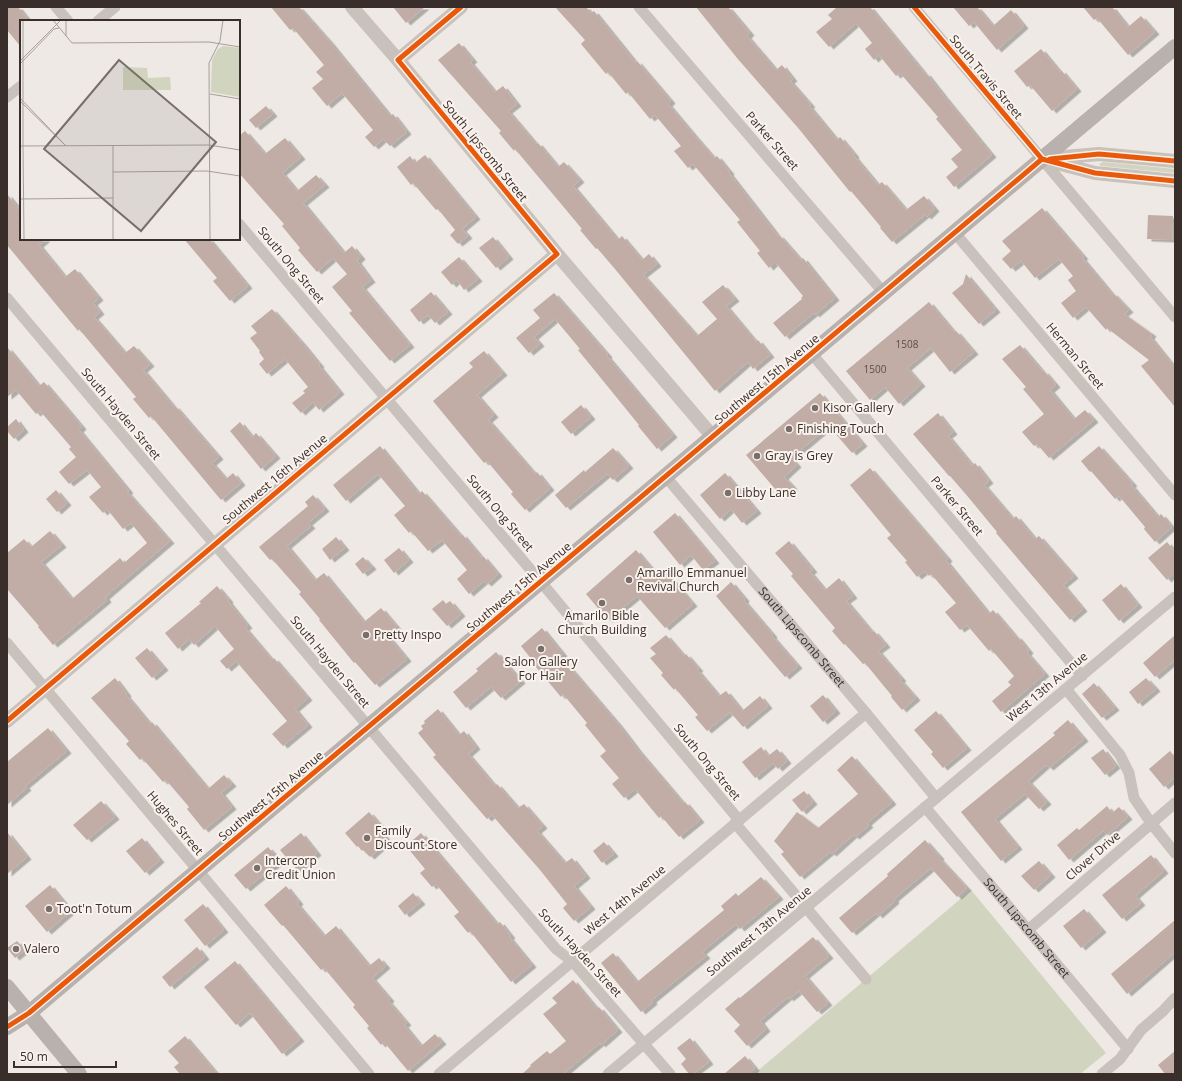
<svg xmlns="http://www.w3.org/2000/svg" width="1182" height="1081" viewBox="0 0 1182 1081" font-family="'Open Sans',sans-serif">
	<defs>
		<filter id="shadow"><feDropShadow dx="4.5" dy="2.5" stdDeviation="0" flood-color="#0004"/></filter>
	</defs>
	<rect width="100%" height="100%" fill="#eee9e4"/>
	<path fill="#d1d4be" d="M1103,162L1175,169V173L1101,166L1099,164Z
		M971,890L1106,1053L1080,1074H754Z"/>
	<path fill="#c1aca6" filter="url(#shadow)" d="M7,7H18L27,18L23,21H21V47L7,30Z
		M271,7H299L330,42L390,116L393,114L407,132L390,146L383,139L374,147L365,137L373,130L342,93L327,106L312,88L323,79L316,72L324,65L293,28L290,30Z
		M393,7H425L406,23Z
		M555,7H586L591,13L594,11L636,63L637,61L671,101L668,104L694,135L714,158L717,156L730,172L729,173L778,236L779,235L801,260L803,258L835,298L815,315L814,313L785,337L773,323L802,299L801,298L803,296L775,262L769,268L757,253L760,251L737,222L740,220L693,164L688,168L674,151L681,146L655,115L650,119L628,92L626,94L608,72L606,74L581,44L585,40Z
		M696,7H728L750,33L747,36L776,70L782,65L793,79L790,81L811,105L809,106L837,140L840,137L855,155L854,156L878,185L882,182L906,210L924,196L935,209L927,217L925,215L892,242L880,228L881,227L851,191L850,192L799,129L737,58Z
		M837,7H870L925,74L926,73L944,96L992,155L954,187L946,177L958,167L951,159L962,150L936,119L938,117L900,73L896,76L879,55L874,60L865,49L872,43L856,23L829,47L816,32L832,19L828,15Z
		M953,7H977L993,26L1011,10L1024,26L997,50L974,22L969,26Z
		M1083,7H1112L1128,27L1141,16L1155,32L1128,55L1097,18L1094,20Z
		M459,43L473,60L470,62L495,92L503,86L517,104L508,111L536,144L538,143L558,167L564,162L580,180L573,186L618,240L622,236L642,260L649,254L657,264L643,275L697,336L717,319L702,302L723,285L735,299L726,306L756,342L758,340L770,355L753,369L748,362L715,391L615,269L597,248L596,249L580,230L582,229L562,205L515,149L514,151L499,133L501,131L438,60Z
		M1041,49L1060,72L1061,70L1077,89L1052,111L1030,85L1027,87L1014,71Z
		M266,106L273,114L256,128L249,120Z
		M245,131L265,154L285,138L301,157L282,173L297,191L316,175L325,185L303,203L344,253L352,246L361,257L357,261L371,280L362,287L410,345L390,361L349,313L352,311L332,287L347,274L333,258L317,272L298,250L300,248L282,226L284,224L239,173V136Z
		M425,155L476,217L462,229L468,236L458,244L450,235L455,230L438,209L436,210L413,183L411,185L397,167L410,156L415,163Z
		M7,194L21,211V239H46L39,245L65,277L75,269L99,298L93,303L100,312L94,317L125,353L134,346L150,364L143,370L174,407L175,406L219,457L212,463L226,479L233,473L241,483L221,500L151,416L149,418L133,399L136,397L79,329L78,331L7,245Z
		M1042,208L1084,257L1082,258L1112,294L1113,293L1129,310L1124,314L1152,334L1150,337L1175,368V407L1141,366L1149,360L1107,328L1106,330L1086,307L1073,318L1061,303L1076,291L1068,280L1073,276L1059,259L1035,278L1021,261L1011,269L1002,259L1011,251L1002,241Z
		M1148,215L1173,216L1172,240L1147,239Z
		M493,237L509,257L496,268L479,248Z
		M184,239H209L248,286L230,301L213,281L217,278Z
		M459,257L478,279L464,290L457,280L452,285L441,272Z
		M966,274L996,310L979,324L952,293L963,284Z
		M431,292L448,312L435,323L428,315L419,322L410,310Z
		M554,293L608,355L607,356L673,435L657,449L638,426L639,425L578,350L580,349L555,319L534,337L540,344L529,353L516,338L540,318L533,310Z
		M929,302L954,332L956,331L974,352L950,372L931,348L907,368L921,384L899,404L885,387L870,400L846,371Z
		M272,309L303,344L320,365L319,366L340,392L319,410L313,402L301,413L292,403L305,393L303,391L308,387L285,359L267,374L259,364L264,359L259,352L260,351L250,338L257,333L251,326Z
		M1020,345L1043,372L1044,371L1056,385L1050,390L1074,419L1085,410L1094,420L1049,458L1037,444L1034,446L1022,432L1044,414L1023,389L1026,387L1002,359Z
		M7,347L39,386L44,382L67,409L82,427L79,430L129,491L127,492L170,541L105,597L107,600L53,645L38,627L39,626L7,589V553L24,539L31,547L50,531L62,545L41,562L72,599L120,558L124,563L147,543L131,523L123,529L107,509L103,513L89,497L101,487L87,470L69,484L59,472L76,457L69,449L71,447L40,411L36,414L16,390L7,397Z
		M484,351L503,373L477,395L494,415L488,420L535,474L537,472L550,488L525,510L511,494L513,492L487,461L484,463L433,401L473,367L469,363Z
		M820,393L863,444L852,453L829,426L791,458L797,465L784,477L793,487L782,497L746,455Z
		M581,405L591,417L571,434L561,422Z
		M938,413L953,432L948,436L972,465L975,463L989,481L984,485L1013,519L1016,516L1035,539L1039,536L1074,576L1063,585L1083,609L1070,620L996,533L997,532L969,498L950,476H949L913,434Z
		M16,419L24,430L14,439L7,431V427Z
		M240,422L252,437L256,433L276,456L261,469L230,431Z
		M380,446L419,494L422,491L461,536L462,534L482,558L483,556L498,574L487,584L484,581L469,594L457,579L467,570L442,540L428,551L411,531L409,533L394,515L405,506L378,474L346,501L333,485Z
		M1099,446L1133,484L1131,485L1158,517L1161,514L1172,527L1155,542L1144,529L1145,527L1119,496L1115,499L1091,471L1090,472L1081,461Z
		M613,448L629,466L613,480L607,474L566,508L555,495L584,470L585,472Z
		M870,468L948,559L946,561L989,614L993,610L1016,637L1017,636L1029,651L1027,653L1045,674L1001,712L992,701L1011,685L1008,682L1014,676L991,649L989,651L967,625L960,630L945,612L956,603L931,574L929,576L925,571L917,577L905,562L907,561L887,538L891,535L850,485Z
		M725,473L757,511L742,523L731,509L720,519L700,495Z
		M56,490L67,503L57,512L46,499Z
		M313,495L325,509L308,523L311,526L287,546L315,580L324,573L364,622L381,608L397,627L387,635L407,659L375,685L355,662L354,663L319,620L320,619L299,594L301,592L272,559L270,560L259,547L308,506L305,502Z
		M675,513L715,561L703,570L691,555L680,565L653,532Z
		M336,537L345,548L330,560L322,549Z
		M789,541L813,570L810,572L825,590L839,578L853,596L846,601L872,632L874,631L886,645L878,651L902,679L900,680L916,698L902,710L891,697L892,696L865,663L863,664L845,644L844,645L832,631L835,628L791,576L793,574L775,553Z
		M1167,542L1175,552V572L1167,580L1148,558Z
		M399,548L409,560L394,573L384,560Z
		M636,550L658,576L665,571L693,604L665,628L637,596L608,620L586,594Z
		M363,557L372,567L363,574L355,564Z
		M731,582L745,599L744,601L773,635L772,636L798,666L785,677L716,596Z
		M1121,584L1138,605L1119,621L1102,600Z
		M217,586L229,600L228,601L248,626L245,628L272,660L274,658L308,698L295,709L308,725L283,746L272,734L287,721L236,661L227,669L220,661L234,649L215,626L194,645L189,639L178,649L165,633L201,603L199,602Z
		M443,600L446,604L450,601L461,614L447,626L432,609Z
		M542,628L563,654L560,656L619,725L638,750L683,803L685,802L700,820L679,837L661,816L659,818L635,789L624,798L612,784L619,778L600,756L606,751L585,725L587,723L563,694L561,697L531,661L532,660L521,646Z
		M666,635L684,656L686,654L699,669L697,670L719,696L726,691L742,711L760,696L768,706L743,727L730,712L707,731L695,717L698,715L675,688L674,690L661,675L663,673L650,658L656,654L650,648Z
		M1175,635V660L1155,677L1143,663Z
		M147,648L164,668L152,678L135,658Z
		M496,652L521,681L501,698L491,687L466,708L453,692L478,671L476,669Z
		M115,678L127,694L126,695L150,724L152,722L208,789L224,775L232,784L221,793L232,807L204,830L187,809L189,807L166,780L163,782L142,758L140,760L126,744L129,741L91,698Z
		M1146,678L1156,689L1138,704L1129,692Z
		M1094,683L1115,708L1102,718L1082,694Z
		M823,695L836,711L823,722L810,706Z
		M438,709L459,735L464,731L476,747L468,754L495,786L497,784L518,808L524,804L543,826L537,831L565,863L572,858L586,876L574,886L591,907L574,921L563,908L567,904L540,870L492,815L487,819L433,757L436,755L418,733L423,729L421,726L425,723L424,721Z
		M936,711L967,748L943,768L931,754L933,752L914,730Z
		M1068,720L1084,739L1049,768L1046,765L1028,781L1047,802L1039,809L1025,794L995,819L1018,847L1001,861L961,812L1055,735L1053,733Z
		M48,728L67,751L25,786L27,788L7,805V762Z
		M761,747L768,756L777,749L787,761L778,769L773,763L755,778L742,762Z
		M1103,749L1116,766L1105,775L1091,758Z
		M1170,751L1175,757V777L1164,787L1149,769Z
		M852,756L892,802L867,823L869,825L855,837L853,835L832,854L830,852L800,877L781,854L784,852L774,841L797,812L818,828L858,794L837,770Z
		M804,791L813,802L802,812L792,800Z
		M101,801L115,817L87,840L73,825Z
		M1107,806L1112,813L1119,807L1128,817L1107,835L1103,831L1069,860L1057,845L1077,828L1079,830Z
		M369,812L381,826L379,828L388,841L370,857L363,850L362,851L358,846L357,847L345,833Z
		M7,832L27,857L7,874Z
		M301,833L317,853L297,870L280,850Z
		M421,833L497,924L500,922L511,936L509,937L532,965L511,982L470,931L468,933L454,916L459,912L436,884L432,887L420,873L425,869L406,846Z
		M142,838L160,860L145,873L126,851Z
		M925,840L940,857L939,858L967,888L957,897L931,868L894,899L895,901L878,916L876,913L852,933L839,918L888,876L887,874Z
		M604,842L614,854L602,863L593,851Z
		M268,847L280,861L246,889L234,875Z
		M1151,855L1164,871L1135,896L1141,903L1122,919L1102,895Z
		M1039,861L1051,875L1034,890L1021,876Z
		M761,877L779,897L740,929L736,924L702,952L706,956L652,1000L653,1002L641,1012L601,963L613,953L637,982L724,910L721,906L736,893L738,896Z
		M50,885L71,911L47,932L25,906Z
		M286,886L299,902L297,904L324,936L336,926L369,966L379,958L386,966L372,978L390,999L388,1001L407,1023L404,1025L421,1046L435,1034L442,1042L408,1071L384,1042L381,1045L367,1028L369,1026L353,1007L355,1005L324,968L321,970L283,925L282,926L264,905Z
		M413,893L421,902L405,915L398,906Z
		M203,904L224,930L205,946L184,920Z
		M1084,909L1102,930L1081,948L1063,926Z
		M1175,920V952L1127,994L1111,974Z
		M813,937L829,956L805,976L828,1003L817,1012L799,991L789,999L788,997L760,1021L766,1029L747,1046L734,1031L740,1025L725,1009L739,997L740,998Z
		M17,941L25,950L15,958L7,948Z
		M197,947L205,957L170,987L162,977Z
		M235,961L300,1039L282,1054L250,1013L236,1025L204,987Z
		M573,980L597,1009L599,1007L618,1030L601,1045L600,1043L563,1074H522L531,1066L530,1065L547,1051L550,1054L566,1041L543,1014L557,1003L552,998Z
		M185,1036L217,1074H180L174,1067L179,1063L168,1051Z
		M690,1038L709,1062L693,1074H689L681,1064L686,1059L677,1048Z
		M1175,1051V1074H1165L1158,1065Z
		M745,1056L755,1068L749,1074H724Z"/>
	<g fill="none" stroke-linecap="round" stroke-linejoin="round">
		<g stroke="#c8c1bc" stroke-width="11">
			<path d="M56,7L68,21"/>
			<path d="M639,7L884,293"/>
			<path d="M914,7L1175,317"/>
			<path d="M98,21L115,7"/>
			<path d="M7,97L21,86"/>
			<path d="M239,224L541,582L739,820"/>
			<path d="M955,233L1175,495"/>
			<path d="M7,298L556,949L573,962L670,1074"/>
			<path d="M812,354L1082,676"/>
			<path id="s1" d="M666,477L866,713L936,798"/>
			<path d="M7,643L369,1074"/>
			<path d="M1066,689L1120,755L1129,773L1134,798L1151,823L1175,853"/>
			<path id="s2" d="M925,807L1128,1049"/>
			<path d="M735,823L866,979"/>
			<path d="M1028,930L1175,803"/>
			<path d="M439,1074L866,713"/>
			<path d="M608,1074L1175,597"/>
			<path d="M1102,1074L1120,1059L1141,1030L1163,1011L1175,998"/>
		</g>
		<path stroke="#c8c1bc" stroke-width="14" d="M352,7L398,60L557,254L713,437
			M398,60L461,7
			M1052,158L1099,154L1175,161
			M1042,159L1095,173L1175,181
			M7,721L557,254"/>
		<path stroke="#b8b1ad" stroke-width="16" d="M7,987L79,1074
			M7,1027L29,1013L113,942L1175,47"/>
		<defs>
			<path id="cycleway" d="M914,7L1042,159
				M1042,159L1095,173L1175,181
				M1050,159L1099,154L1175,161
				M7,721L557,254L398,60L461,7
				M7,1027L29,1013L113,942L1042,159"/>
		</defs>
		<use href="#cycleway" stroke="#faf2ec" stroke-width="8"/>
		<use href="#cycleway" stroke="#e8590c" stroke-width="5"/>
	</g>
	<g fill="#786f6b" stroke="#faf2ec" stroke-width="1.5">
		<circle cx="815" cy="408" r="4"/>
		<circle cx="789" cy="429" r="4"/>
		<circle cx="757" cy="456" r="4"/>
		<circle cx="728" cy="493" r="4"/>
		<circle cx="629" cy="580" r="4"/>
		<circle cx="602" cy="603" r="4"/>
		<circle cx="366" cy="635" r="4"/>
		<circle cx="541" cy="649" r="4"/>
		<circle cx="367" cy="838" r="4"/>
		<circle cx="257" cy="868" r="4"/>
		<circle cx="49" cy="909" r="4"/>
		<circle cx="16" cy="949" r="4"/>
	</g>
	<g text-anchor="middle" stroke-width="4" stroke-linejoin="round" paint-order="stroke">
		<g font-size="10" fill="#5b4e49">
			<text x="907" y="348">1508</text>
			<text x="875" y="373">1500</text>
		</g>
		<g font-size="12" fill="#392e2a" stroke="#faf2ec">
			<text transform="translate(986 77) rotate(50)" y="4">South Travis Street</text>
			<text transform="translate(772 141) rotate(49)" y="4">Parker Street</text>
			<text transform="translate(485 151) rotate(51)" y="4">South Lipscomb Street</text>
			<text transform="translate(291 265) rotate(50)" y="4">South Ong Street</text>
			<text transform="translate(1075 356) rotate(50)" y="4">Herman Street</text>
			<text transform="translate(767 379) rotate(-40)" y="4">Southwest 15th Avenue</text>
			<text transform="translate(121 414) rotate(50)" y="4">South Hayden Street</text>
			<text transform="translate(275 479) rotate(-40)" y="4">Southwest 16th Avenue</text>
			<text transform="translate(957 506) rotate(50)" y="4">Parker Street</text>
			<text transform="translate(500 513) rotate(50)" y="4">South Ong Street</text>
			<text transform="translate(519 587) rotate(-40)" y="4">Southwest 15th Avenue</text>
			<text dy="4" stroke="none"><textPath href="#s1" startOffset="210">South Lipscomb Street</textPath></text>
			<text transform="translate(330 662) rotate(50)" y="4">South Hayden Street</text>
			<text transform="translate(1047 687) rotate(-40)" y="4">West 13th Avenue</text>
			<text transform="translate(707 762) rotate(50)" y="4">South Ong Street</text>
			<text transform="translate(271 796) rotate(-40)" y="4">Southwest 15th Avenue</text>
			<text transform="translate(175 823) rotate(50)" y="4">Hughes Street</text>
			<text transform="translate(1093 856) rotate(-41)" y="4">Clover Drive</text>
			<text transform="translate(625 900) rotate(-40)" y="4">West 14th Avenue</text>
			<text dy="4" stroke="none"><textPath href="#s2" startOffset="158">South Lipscomb Street</textPath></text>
			<text transform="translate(759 931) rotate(-40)" y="4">Southwest 13th Avenue</text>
			<text transform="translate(580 953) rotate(47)" y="4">South Hayden Street</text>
		</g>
		<g font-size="12" fill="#392e2a" stroke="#faf2ec" text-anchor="start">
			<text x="823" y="412">Kisor Gallery</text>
			<text x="797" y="433">Finishing Touch</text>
			<text x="765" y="460">Gray is Grey</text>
			<text x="736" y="497">Libby Lane</text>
			<text x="637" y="577">Amarillo Emmanuel<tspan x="637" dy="14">Revival Church</tspan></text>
			<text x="602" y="620" text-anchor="middle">Amarilo Bible<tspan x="602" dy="14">Church Building</tspan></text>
			<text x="374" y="639">Pretty Inspo</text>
			<text x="541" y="666" text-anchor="middle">Salon Gallery<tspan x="541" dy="14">For Hair</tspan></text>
			<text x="375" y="835">Family<tspan x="375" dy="14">Discount Store</tspan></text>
			<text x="265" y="865">Intercorp<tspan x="265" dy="14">Credit Union</tspan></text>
			<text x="57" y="913">Toot'n Totum</text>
			<text x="24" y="953">Valero</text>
		</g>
	</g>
	<g transform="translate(20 20)">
		<rect width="220" height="220" fill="#eee9e4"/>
		<path d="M203,26L220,28V77L191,72L192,40L198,29ZM103,47L127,48L128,58L150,57L151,70H103Z" fill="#d1d4be"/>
		<path fill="none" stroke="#a69e9a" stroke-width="1" d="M3,0V126M33,0L52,23L189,22L220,27M46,0V16M0,41L41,0M0,44L34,9L39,8M190,74L220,79M0,78L46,126M0,81L44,124M0,126L189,125L220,130M3,126L4,220M93,126V220M93,152L187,151L220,156M0,179L93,178M190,220L189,43L200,21L203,0"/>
		<path fill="#786f6b" fill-opacity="0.15" stroke="#786f6b" stroke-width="2" d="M99,40L196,122L121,211L24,129Z"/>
		<rect width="220" height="220" fill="none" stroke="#392e2a" stroke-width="2"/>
	</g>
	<rect width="1182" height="1081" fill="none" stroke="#392e2a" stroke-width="16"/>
	<path d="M14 1061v6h102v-6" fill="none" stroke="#392e2a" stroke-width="2"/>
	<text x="20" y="1061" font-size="12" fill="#392e2a" stroke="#faf2ec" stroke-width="3" paint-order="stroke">50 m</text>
</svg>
